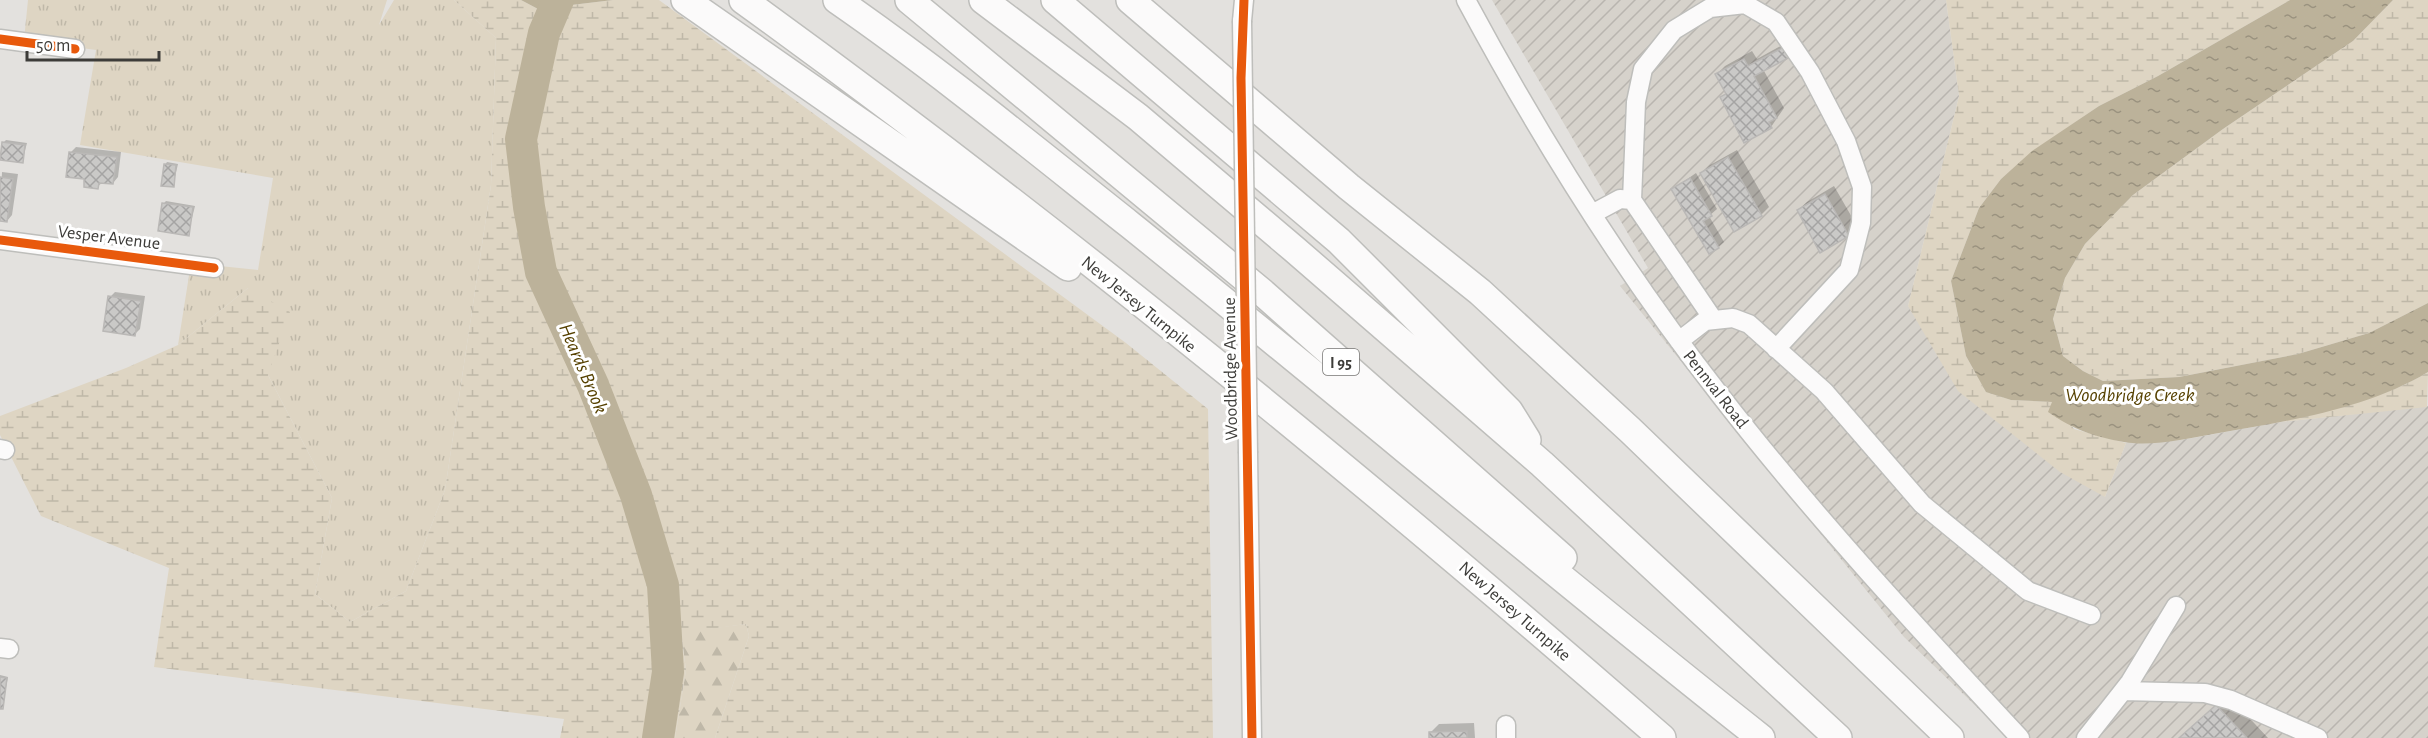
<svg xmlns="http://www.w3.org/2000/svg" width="2428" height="738" viewBox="0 0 2428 738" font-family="'Alegreya Sans',sans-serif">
	<defs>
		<pattern id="industrial-furrows" width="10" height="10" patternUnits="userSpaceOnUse" patternTransform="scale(1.5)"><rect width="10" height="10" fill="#d6d2cb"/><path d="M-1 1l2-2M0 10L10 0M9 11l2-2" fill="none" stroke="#b9b5af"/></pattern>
		<pattern id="grass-tufts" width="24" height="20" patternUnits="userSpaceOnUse" patternTransform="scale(1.5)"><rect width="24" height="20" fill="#ded5c3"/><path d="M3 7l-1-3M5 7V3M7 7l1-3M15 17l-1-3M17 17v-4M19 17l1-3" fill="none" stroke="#bfb8a8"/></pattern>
		<pattern id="forest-firs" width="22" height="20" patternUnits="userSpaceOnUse" patternTransform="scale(1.5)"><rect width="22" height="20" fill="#ded5c3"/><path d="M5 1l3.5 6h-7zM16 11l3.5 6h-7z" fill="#bfb8a8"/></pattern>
		<pattern id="wetland-marsh" width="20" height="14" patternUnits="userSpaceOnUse" patternTransform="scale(1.5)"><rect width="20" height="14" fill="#ded5c3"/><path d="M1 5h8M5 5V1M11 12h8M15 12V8" fill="none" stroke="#bfb8a8"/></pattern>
		<pattern id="water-ripples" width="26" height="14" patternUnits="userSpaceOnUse" patternTransform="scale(1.5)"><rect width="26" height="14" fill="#bcb29a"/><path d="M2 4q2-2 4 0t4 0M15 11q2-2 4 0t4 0" fill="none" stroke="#9a927f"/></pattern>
		<pattern id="building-cross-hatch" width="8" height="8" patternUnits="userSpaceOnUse" patternTransform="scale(1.5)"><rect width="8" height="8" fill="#cac9c7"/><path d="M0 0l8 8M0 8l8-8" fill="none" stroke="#a5a4a3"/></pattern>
	</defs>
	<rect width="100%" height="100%" fill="#e3e1de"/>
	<path fill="url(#industrial-furrows)" d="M1492,0H1946L1959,96L1908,306L2105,497L2126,443L2181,440L2281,422L2428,406V738H2009L1904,637L1620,286L1648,268Z"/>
	<path fill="url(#grass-tufts)" d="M28,0H387L379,25L394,0H454L496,38L491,185L445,490L406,591L350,622L315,594L332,498L268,375L248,288L178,345L191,263L258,270L273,178L80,145L96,50L24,40Z"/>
	<path fill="url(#forest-firs)" d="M746,624L749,636L715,738H675L686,670L681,632Z"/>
	<path fill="url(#wetland-marsh)" d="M454,0H521L538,9L613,0H659L1126,343L1208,409L1213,738H715L749,636L746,624L681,633L686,670L675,738H560L564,719L154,667L169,568L41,516L0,435V416L126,368L178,345L248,288L290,312L268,375L332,498L315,594L350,622L406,591L445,490L491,185L496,38Z
		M1946,0H2290L2158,76L2099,106L2033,151L2001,179L1979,208L1951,281L1966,356L1986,392L2011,400L2053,402L2074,429L2126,443L2105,497L2060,472L1958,391L1908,306L1959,96Z
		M2393,0H2428V303L2369,333L2298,354L2179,377L2103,381L2083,371L2063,356L2053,319L2065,278L2085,244L2133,195L2223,129L2353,41Z
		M2428,372L2427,407L2281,422C2331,409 2384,399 2428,372Z"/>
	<path fill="url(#water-ripples)" d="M521,0H613L538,9Z
		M2290,0H2393L2353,41L2223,129L2133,195L2085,244L2065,278L2053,319L2063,356L2083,371L2103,381L2179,377L2298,354L2369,333L2428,303V372C2367,409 2288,421 2219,433C2191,438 2151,447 2124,442C2094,437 2073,429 2048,412L2052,402L2011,400L1986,392L1966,356L1951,281L1979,208L2001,179L2032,151L2099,106L2158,76Z"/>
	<path fill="#0003" d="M1797,37L1763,69L1784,108L1771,127L1722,98L1727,93L1717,74L1725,66L1752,51L1757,59Z
		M6,140L27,143L22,162L4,142Z
		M76,147L121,152L118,177L113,183L103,182L97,187L86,177L70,153Z
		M1737,150L1769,207L1761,215L1702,173L1710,165Z
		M167,162L178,164L173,185L165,165Z
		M2,172L18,174L12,215L7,221L0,220Z
		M1696,173L1717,209L1709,216L1724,242L1718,247L1673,189Z
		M1834,186L1857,226L1848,235L1821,250L1798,210L1807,202Z
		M166,201L195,206L188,234L163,204Z
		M115,292L145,296L140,329L135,334L110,297Z
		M0,675L8,677L2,708H0Z
		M2228,695L2268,738H2180Z
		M1474,723L1475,738H1431V732L1439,724Z"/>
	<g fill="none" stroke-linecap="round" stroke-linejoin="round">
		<path stroke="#bcb29a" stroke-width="32" d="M558,0L544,33L521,139L529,207L541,272L593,385L636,495L663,585L668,672L658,738"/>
	</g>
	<path fill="url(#building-cross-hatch)" stroke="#bab8b6" stroke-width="1.5" d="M1788,45L1794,55L1754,76L1777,118L1769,122L1772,128L1744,143L1720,97L1726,94L1715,74L1744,59L1748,66Z
		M2,142L25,145L23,163L0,160Z
		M69,152L117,157L113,184L99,183L98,189L84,187V179L66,177Z
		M1728,157L1762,216L1734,232L1700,173Z
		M164,164L176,165L174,187L161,186Z
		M0,177L13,179L7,222L0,221Z
		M1690,178L1712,216L1703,221L1719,248L1709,254L1671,189Z
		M1825,194L1849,236L1820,253L1797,210Z
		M162,203L193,207L189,236L158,231Z
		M108,296L141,301L135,336L103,331Z
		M0,677L7,678L3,709H0Z
		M2216,705L2247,738H2179Z
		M1467,731V738H1429V732Z"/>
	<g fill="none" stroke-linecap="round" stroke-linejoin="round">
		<defs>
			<path id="minor" d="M1466,0C1540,138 1623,271 1720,395C1813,515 1917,627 2020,738
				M1242,21L1244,0
				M0,39L75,49
				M1632,200L1636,102L1643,69L1674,30L1710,8L1745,4L1776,22L1810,72L1846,141L1862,187L1861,223L1849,270L1776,349
				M1592,214L1620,199L1632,200L1713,319
				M0,240L214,268
				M1679,341L1705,321L1733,318L1749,324L1824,391L1922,504L2028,591L2091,615
				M0,449L5,450
				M1248,453L1252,738
				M0,648L9,649
				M2123,691L2205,693L2231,700L2318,738
				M1506,725V738
				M2086,738L2130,682L2176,606"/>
			<path id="highway" d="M685,0L1068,267
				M743,0C1061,230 1366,480 1662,738
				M837,0C938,70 1033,148 1129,224C1341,394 1548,570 1761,738
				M909,0L1263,293L1563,558
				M983,0L1138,117L1294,249L1542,464L1838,738
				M1055,0L1339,241L1509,411L1527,440
				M1130,0L1349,187L1480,292L1630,430L1950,738"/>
		</defs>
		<use href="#minor" stroke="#bebebb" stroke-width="21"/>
		<use href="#highway" stroke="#bebebb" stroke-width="30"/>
		<use href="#minor" stroke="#fbfafa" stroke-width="18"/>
		<use href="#highway" stroke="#fbfafa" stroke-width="27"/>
		<defs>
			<path id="minor-bridge" d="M1242,21L1248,453"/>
		</defs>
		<use href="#minor-bridge" stroke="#bebebb" stroke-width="21" stroke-linecap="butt"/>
		<use href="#minor-bridge" stroke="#fbfafa" stroke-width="18"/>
		<defs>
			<path id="cycleway" d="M1244,0L1241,78L1252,738
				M0,39L75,49
				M0,240L214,268"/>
		</defs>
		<use href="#cycleway" stroke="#fff" stroke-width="13"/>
		<use href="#cycleway" stroke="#e8590c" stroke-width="9"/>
	</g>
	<g text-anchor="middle" stroke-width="6" stroke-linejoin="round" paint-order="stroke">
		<rect fill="#fff" stroke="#777674" stroke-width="1.5" x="1323" y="349" width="36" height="26" rx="4.5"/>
		<g font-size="16" font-weight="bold" fill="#3d3c39">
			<text x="1341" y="368">I 95</text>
		</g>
		<g font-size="18" fill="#3d3c39" stroke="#fff">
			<text transform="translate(109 237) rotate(7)" y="6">Vesper Avenue</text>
			<text transform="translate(1139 304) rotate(39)" y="6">New Jersey Turnpike</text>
			<text transform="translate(1230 369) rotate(-91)" y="6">Woodbridge Avenue</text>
			<text transform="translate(1716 389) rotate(52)" y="6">Pennval Road</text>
			<text transform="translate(1515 611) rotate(41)" y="6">New Jersey Turnpike</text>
		</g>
		<g font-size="20" font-style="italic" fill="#564101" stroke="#fff">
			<text transform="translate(584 368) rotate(67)" y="7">Heards Brook</text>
			<text x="2130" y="401">Woodbridge Creek</text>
		</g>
	</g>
	<path d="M27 51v9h132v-9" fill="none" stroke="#3d3c39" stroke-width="3"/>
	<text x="36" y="51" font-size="18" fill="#3d3c39" stroke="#ffffff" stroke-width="4.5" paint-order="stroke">50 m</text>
</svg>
